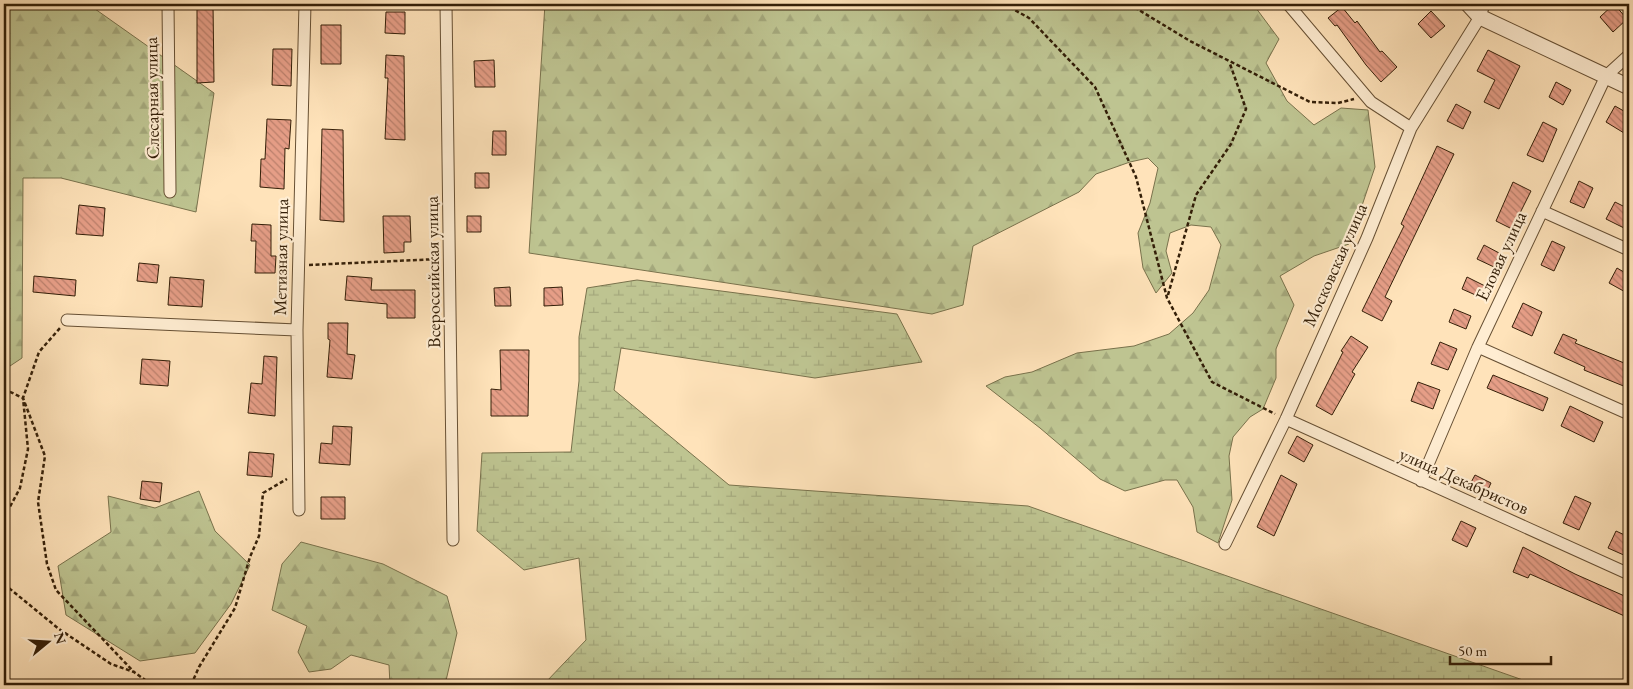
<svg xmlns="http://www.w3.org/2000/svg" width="1633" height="689" viewBox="0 0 1633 689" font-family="'EB Garamond',serif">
	<defs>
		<pattern id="forest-firs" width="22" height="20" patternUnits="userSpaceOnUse" patternTransform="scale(1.25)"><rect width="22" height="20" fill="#bec491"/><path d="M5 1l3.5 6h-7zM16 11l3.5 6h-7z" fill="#a4a87c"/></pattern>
		<pattern id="wetland-marsh" width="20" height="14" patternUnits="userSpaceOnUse" patternTransform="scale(1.25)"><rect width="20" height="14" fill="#bec491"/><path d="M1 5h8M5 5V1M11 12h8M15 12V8" fill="none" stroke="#a4a87c"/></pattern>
		<pattern id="building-back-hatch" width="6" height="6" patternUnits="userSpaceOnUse" patternTransform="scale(1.25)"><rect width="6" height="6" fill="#e69e87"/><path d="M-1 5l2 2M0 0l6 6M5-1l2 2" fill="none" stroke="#bb806c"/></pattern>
	</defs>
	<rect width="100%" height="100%" fill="#ffe3ba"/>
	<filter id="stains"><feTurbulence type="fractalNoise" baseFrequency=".004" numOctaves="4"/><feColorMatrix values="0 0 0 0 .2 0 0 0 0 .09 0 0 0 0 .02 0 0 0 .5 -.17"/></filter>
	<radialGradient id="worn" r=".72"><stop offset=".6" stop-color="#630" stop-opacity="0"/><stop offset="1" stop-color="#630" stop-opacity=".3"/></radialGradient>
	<path fill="url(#forest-firs)" stroke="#79724c" d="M4,4H88L214,93L196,212L61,178H23L22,358L4,370Z
		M545,4H1253L1279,39L1266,63L1287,101L1314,125L1341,108L1368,110L1375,167L1349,244L1314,256L1280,276L1294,305L1276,349V378L1263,409L1250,417L1233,437L1229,456L1232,500L1218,543L1197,532L1193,507L1177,480H1165L1125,491L1100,479L1040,428L986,386L1005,377L1032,372L1077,353L1134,346L1169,334L1193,313L1209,290L1221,245L1211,227L1191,225L1170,233L1166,251L1172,273L1156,293L1143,268L1138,233L1150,203L1158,168L1148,158L1130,162L1096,174L1079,192L973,246L963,305L932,314L529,253Z
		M199,491L215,531L250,565L231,604L195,653L140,661L66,615L58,566L111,532L108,496L155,508Z
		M301,542L383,564L447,596L457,633L445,685H390L389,665L351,655L331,669L309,672L298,652L307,626L272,610L282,564Z"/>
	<path fill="url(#wetland-marsh)" stroke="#79724c" d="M637,280L897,314L922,362L815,378L621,348L614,390L729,485L1028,506L1537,685H522L546,682L586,640L579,558L524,570L477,531L482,453L571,452L579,381V337L587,288Z"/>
	<path fill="url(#building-back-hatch)" stroke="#341f08" d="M197,4H213L214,82L197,83Z
		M1614,4L1627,19L1613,32L1600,17Z
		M1342,7L1355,23L1357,21L1380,52L1382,51L1397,67L1381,82L1366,65L1337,25L1335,26L1328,18Z
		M1431,11L1445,26L1431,38L1418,24Z
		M386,12H405V34L385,33Z
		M321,25H341V64H321Z
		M273,49H292L291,86L272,85Z
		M1488,50L1520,66L1499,109L1484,102L1495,80L1477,71Z
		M386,55L404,56L405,140L385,139L388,78H385Z
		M494,60L495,87H475L474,61Z
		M1556,82L1571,90L1563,105L1549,97Z
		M1456,104L1471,112L1463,129L1447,121Z
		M1615,106L1629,114V136L1606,122Z
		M267,119L291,120L289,149L285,148L284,189L260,187L261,159H265Z
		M1543,122L1557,129L1543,162L1527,155Z
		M322,129L343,130L344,222L320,220Z
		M493,131H506V155H492Z
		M1437,146L1454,154L1385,297L1392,301L1382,321L1362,311L1404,226L1401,224Z
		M475,173H489V188H475Z
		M1579,181L1593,188L1584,208L1570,202Z
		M1513,182L1531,191L1512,229L1496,221Z
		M1615,202L1629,209V222L1626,229L1606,219Z
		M79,205L105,208L103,236L76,234Z
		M383,216H410L411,242H404V252L384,253Z
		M467,216H481V232H467Z
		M252,224L271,225V256H276L275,273H255L256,241H251Z
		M1552,241L1565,247L1554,271L1541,265Z
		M1484,245L1501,254L1494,267L1477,259Z
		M139,263L159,265L157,283L137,281Z
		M1617,268L1629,275V294L1609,283Z
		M34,276L76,280L75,296L33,292Z
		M347,276L372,278L371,290H415V318H387V304L345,300Z
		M170,277L204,280L202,307L168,305Z
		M1467,277L1485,286L1480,297L1462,289Z
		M510,287L511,306H495L494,288Z
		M562,287L563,305L544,306V288Z
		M1523,303L1542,312L1532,336L1512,327Z
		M1454,309L1471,316L1466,329L1449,322Z
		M328,323H348L347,354L355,355L352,379L327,377L330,340L328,339Z
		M1563,334L1577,340L1575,343L1629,365V379L1626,387L1584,370L1585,367L1554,353Z
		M1351,336L1368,347L1352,372L1355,374L1332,415L1316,406L1343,352L1341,351Z
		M1440,342L1457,349L1448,370L1431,364Z
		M500,350H529L528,416H491V389L501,390Z
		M264,356L277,357L275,416L248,413L251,383L262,384Z
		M142,359L170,361L168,386L140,384Z
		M1493,375L1548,398L1543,411L1487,388Z
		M1418,382L1440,390L1433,409L1411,401Z
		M1570,406L1603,422L1594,442L1561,426Z
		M333,426L352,427L350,465L319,463L321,443L332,444Z
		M1297,436L1313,445L1304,462L1288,453Z
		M249,452L274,454L272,477L247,475Z
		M1281,475L1297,484L1274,536L1257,527Z
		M1475,475L1491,483L1485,496L1468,488Z
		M142,481L162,483L160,502L140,499Z
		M1575,496L1591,503L1579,530L1563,523Z
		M321,497H345V519H321Z
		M1461,521L1476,528L1467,547L1452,540Z
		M1616,531L1629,537V549L1626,556L1608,548Z
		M1523,547L1575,574L1629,598V618L1530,574L1528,578L1513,572Z"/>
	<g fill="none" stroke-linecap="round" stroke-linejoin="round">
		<defs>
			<path id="minor" d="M168,4L170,192
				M446,4L453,540
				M1288,4L1371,102L1411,128
				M1542,211L1629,250
				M67,320L297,330
				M1478,347L1629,414
				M1286,419L1629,574
				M1421,481L1478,347L1606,76L1629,55
				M299,510L297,330L305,4
				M1225,544L1286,419L1367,238L1411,128L1480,17L1484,4"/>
			<path id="tertiary" d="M1468,4L1480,17L1629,87"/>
		</defs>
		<use href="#minor" stroke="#675034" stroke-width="13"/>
		<use href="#tertiary" stroke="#675034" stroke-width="17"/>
		<path stroke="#341f08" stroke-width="2.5" stroke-dasharray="4 2.5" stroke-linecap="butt" d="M1004,4L1029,18L1095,87L1136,177L1167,298L1212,382L1275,414
			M1129,4L1190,41L1310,102L1338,103L1354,99
			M309,265L439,259
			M1168,295L1196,195L1231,144L1246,109L1230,64
			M4,389L23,398L45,456L38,502L47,564L56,590L134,672
			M4,518L20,488L28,449L23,398L39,352L60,328
			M4,584L59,629L111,664L134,672L152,685
			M191,685L199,667L235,608L250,557L259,536L263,493L287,479"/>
		<use href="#minor" stroke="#ffedd2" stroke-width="11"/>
		<use href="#tertiary" stroke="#ffedd2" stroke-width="15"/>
	</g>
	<g text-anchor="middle" stroke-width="4.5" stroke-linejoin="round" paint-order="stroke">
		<g font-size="18" fill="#341f08" stroke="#ffedd2">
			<text transform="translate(152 98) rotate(-91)" y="6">Слесарная улица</text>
			<text transform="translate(1501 256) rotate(-65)" y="6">Еловая улица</text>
			<text transform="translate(281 257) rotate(-89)" y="6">Метизная улица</text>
			<text transform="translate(1335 265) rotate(-66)" y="6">Московская улица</text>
			<text transform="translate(433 272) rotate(-91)" y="6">Всероссийская улица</text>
			<text transform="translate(1464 481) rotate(24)" y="6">улица Декабристов</text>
		</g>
	</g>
	<rect width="1633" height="689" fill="none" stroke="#ffe3ba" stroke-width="20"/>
	<rect x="5" y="5" width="1623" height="679" fill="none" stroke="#341f08" stroke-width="2.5"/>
	<rect x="10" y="10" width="1613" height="669" fill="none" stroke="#341f08"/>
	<g transform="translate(48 642) rotate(72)" stroke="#ffedd2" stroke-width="4" paint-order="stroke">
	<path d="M0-4L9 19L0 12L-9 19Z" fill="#341f08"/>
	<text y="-8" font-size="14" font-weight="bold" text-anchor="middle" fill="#341f08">N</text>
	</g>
	<path d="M1450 656v8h101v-8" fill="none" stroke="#341f08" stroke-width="2.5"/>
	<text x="1458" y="656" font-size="15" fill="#341f08" stroke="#ffedd2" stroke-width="4" paint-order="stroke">50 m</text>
	<rect width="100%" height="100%" filter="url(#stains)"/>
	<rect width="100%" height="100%" fill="url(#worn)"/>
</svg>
